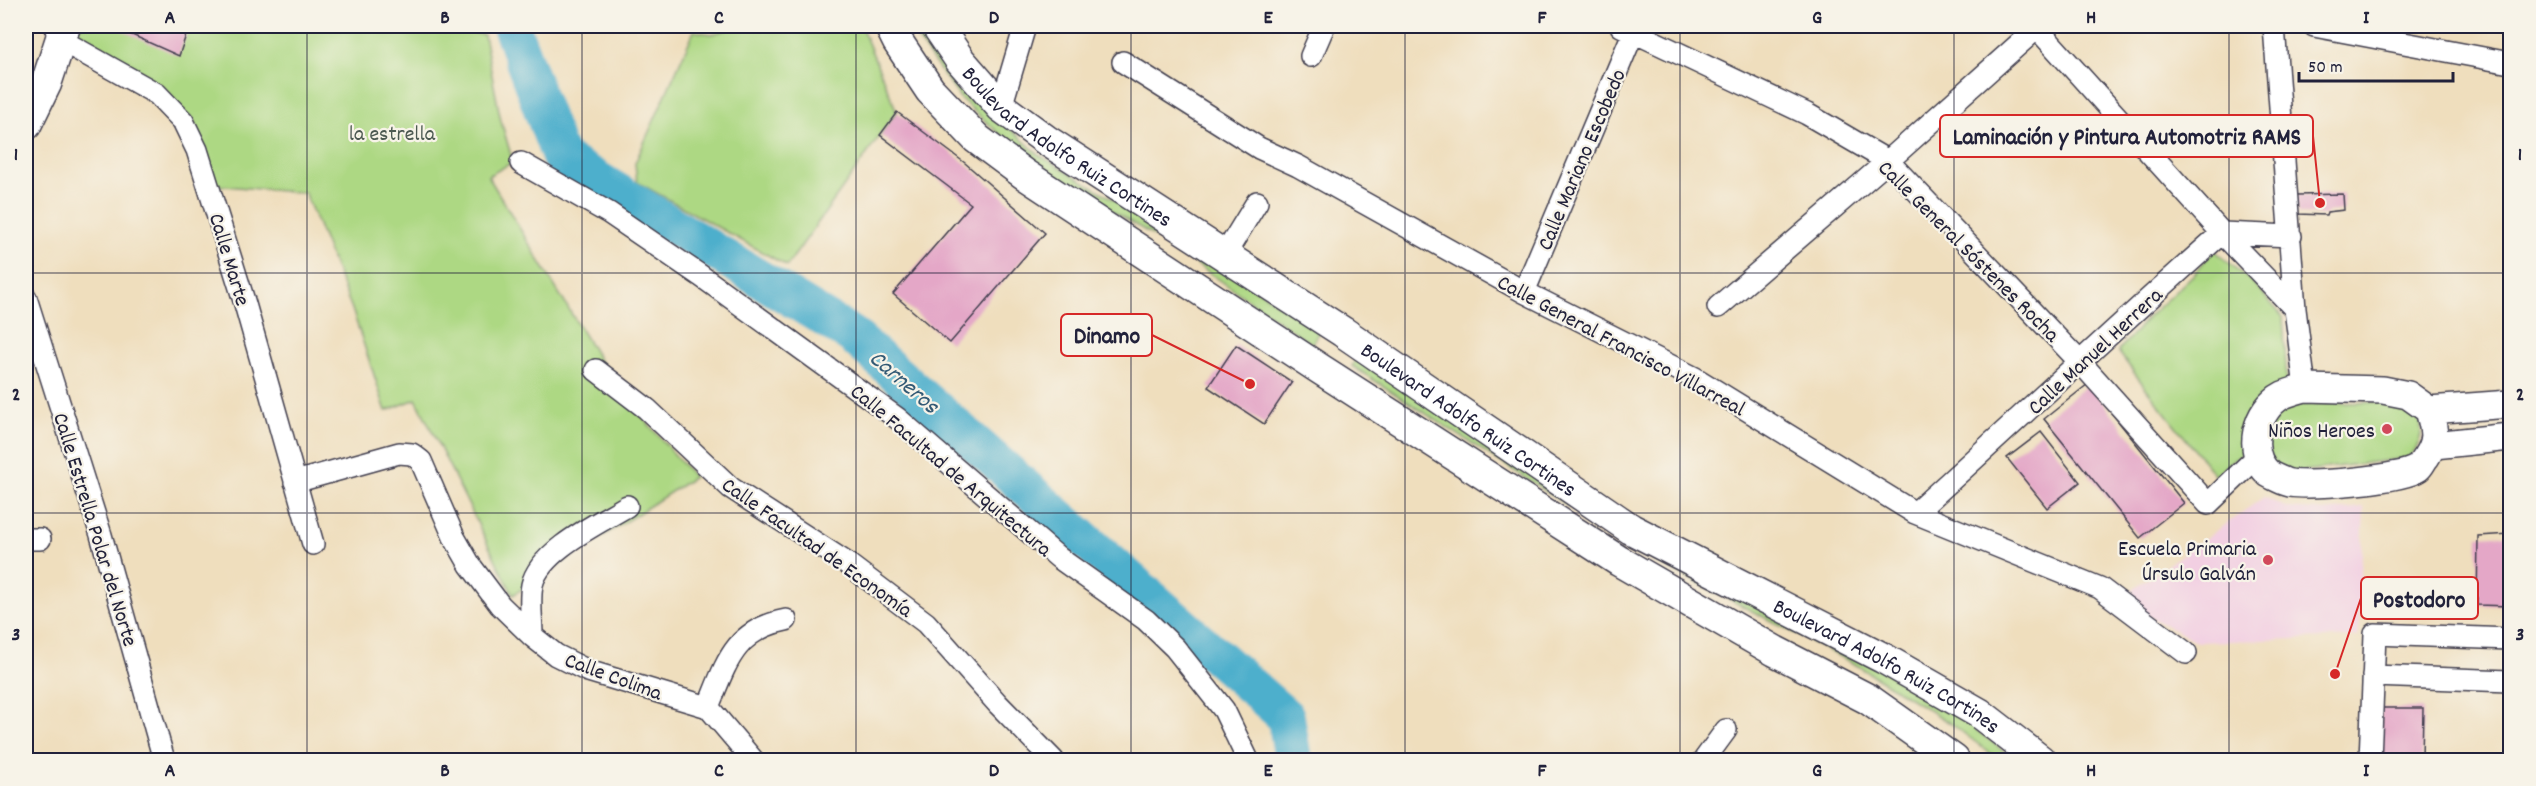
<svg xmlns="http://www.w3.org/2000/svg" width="2536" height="786" viewBox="0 0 2536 786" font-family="Dekko,sans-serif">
	<rect width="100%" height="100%" fill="#f7f3e8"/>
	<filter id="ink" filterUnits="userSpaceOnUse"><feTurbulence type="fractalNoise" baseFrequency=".0167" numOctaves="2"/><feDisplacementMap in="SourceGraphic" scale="12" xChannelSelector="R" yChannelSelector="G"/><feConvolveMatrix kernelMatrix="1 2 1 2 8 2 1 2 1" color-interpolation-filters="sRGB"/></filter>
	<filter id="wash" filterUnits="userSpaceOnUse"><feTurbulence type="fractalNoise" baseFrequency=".008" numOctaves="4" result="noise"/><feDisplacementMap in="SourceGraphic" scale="24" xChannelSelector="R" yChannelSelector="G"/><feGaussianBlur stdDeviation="1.35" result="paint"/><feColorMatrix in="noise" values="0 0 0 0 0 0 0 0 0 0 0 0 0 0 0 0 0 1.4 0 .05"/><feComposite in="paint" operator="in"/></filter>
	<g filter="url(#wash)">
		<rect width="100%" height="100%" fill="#efdebd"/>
		<path fill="#f2cfe2" d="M2264,497L2287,508L2324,511L2364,507L2358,637L2198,642L2138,611L2132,590Z"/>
		<path fill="#add883" stroke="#687d5f" stroke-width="1.5" d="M69,26H444L484,35L501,121L513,162L488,176L614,384L694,477L513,595L416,399L386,411L352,309L305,193L215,185L193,119L89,54Z
			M740,26H861L897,112L787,266L637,182L635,163L694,31L712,34Z
			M908,26H922L968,90L1039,155L1172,234L1319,331L1312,344L1166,243L1034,165L961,99Z
			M2214,250L2256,286L2283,317L2287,386L2255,410L2243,434L2248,448L2215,476C2183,434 2149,394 2118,351L2149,316L2193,275Z
			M1358,355L1957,715L2015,760H1999L1953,725L1858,666L1646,556L1352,366Z
			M2387,402C2393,403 2401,403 2406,406C2428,414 2424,447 2407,458L2279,474L2262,441L2282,409L2305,404Z"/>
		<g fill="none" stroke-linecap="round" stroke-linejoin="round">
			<path stroke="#4dafcc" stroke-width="38" d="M511,26L560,157L852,335L1286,717L1293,760"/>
		</g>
		<g id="blocks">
			<path fill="#e4a7c7" d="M112,26H189L179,56Z
				M978,26H1007L1005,33Z
				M897,112L965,163L1045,233L950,343L893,294L971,204L880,135Z
				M2343,194L2344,210L2327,212L2326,215L2298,214L2297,195Z
				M1236,345L1292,382L1264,424L1208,387Z
				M2088,384L2184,503L2140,538L2044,419Z
				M2041,432L2080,482L2047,508L2007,458Z
				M2510,534V606L2477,605L2478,536Z
				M2381,708H2423L2422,760H2380Z"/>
		</g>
	</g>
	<g filter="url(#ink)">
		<use href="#blocks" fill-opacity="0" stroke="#413e4e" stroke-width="1.5"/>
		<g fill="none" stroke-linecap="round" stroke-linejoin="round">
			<defs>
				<path id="minor" d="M1621,26L1807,114L1888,161L2081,363L2208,504L2258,456
					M2035,26L2222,233L2295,309L2305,388
					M2274,26L2295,309
					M2314,26L2510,63
					M56,29L59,39L157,94L183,121L197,150L245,304L313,544
					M1311,56L1324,26
					M1123,62L1259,148L1298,166L1524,292L1695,378L1915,513L2100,588L2186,653
					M1001,107L1025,26
					M521,163L609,213L701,276L897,418L1059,558L1146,620L1175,648L1224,710L1248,760
					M1224,256L1257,202
					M1524,292L1636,26
					M26,298L101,535L164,760
					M1718,307L1888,161L2037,28
					M596,370L647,409L731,488L844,561L926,623L998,704L1053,760
					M295,482L399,453L412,454L421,461L454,537L470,565L500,605L532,636L556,655L588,671L708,707L753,760
					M1915,513C2018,420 2118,325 2222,233L2291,236
					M26,539H40
					M532,636C532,620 529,601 532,585C539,551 599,523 627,506
					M2373,676L2510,681
					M708,707C726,664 734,630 786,620
					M1704,760L1726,730
					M2370,760L2375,634L2510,639"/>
				<path id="tertiary" d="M2305,388L2383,390L2408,395L2429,410C2434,430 2438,439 2426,457C2423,460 2421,466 2418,468C2401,480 2312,486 2290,483C2285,482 2274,477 2269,474C2245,452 2256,409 2283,395C2290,392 2298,390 2305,388Z
					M2429,410L2510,404
					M2434,445L2510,437"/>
				<g id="secondary">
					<path d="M890,26L898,42L930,90L977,139L1024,174L1320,369L1619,561L1775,651L1868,699L1954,760"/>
					<path id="s1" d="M937,26L960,60L1001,107L1046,140L1343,332L1631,529L1883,658L1979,713L2040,760"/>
					<path d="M26,125L46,84L65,26"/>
				</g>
			</defs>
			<use href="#minor" stroke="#413e4e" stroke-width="24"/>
			<use href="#tertiary" stroke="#413e4e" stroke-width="30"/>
			<use href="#secondary" stroke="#413e4e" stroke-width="33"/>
			<use href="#minor" stroke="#fff" stroke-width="21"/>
			<use href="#tertiary" stroke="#fff" stroke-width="27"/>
			<use href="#secondary" stroke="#fff" stroke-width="30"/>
		</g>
	</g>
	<path fill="none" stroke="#22223b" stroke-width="1.5" stroke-opacity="0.55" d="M307,26V760M582,26V760M856,26V760M1131,26V760M1405,26V760M1680,26V760M1954,26V760M2229,26V760M26,273H2510M26,513H2510"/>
	<g fill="#d1495b" stroke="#f7f3e8" stroke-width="2">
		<circle cx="2387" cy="429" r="6"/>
		<circle cx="2268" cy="560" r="6"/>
	</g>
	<g text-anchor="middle" stroke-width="4.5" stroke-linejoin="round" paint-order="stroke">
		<g font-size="22" fill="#4c5951" stroke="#f7f3e8">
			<text x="392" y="140">la estrella</text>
		</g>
		<g font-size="22" fill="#22223b" stroke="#f7f3e8">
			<text dy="8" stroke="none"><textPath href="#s1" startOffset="180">Boulevard Adolfo Ruiz Cortines</textPath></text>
			<text transform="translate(1580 159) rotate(-67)" y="8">Calle Mariano Escobedo</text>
			<text transform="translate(1970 250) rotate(45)" y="8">Calle General Sóstenes Rocha</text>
			<text transform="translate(231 259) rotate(73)" y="8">Calle Marte</text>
			<text transform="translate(1622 344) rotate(28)" y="8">Calle General Francisco Villarreal</text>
			<text transform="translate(2094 350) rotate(-43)" y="8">Calle Manuel Herrera</text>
			<text dy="8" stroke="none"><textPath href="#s1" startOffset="666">Boulevard Adolfo Ruiz Cortines</textPath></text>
			<text transform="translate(952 469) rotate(40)" y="8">Calle Facultad de Arquitectura</text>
			<text transform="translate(97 529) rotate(73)" y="8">Calle Estrella Polar del Norte</text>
			<text transform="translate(818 546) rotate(35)" y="8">Calle Facultad de Economía</text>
			<text dy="8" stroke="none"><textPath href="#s1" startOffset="1152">Boulevard Adolfo Ruiz Cortines</textPath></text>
			<text transform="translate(614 675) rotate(20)" y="8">Calle Colima</text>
		</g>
		<g font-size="22" fill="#22223b" stroke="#f7f3e8" text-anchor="end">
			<text x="2375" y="437">Niños Heroes</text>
			<text x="2256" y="555">Escuela Primaria<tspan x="2256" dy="25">Úrsulo Galván</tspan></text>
		</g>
		<g font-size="24" font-style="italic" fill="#335a75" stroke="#f7f3e8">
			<text transform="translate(905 381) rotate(41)" y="8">Carneros</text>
		</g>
	</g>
	<path fill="none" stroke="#d62828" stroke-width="2" d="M2320 203L2313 136M1250 384L1152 335M2335 674L2361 598"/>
	<g fill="#d62828" stroke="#f7f3e8" stroke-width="2">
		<circle cx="2320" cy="203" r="6"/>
		<circle cx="1250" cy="384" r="6"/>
		<circle cx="2335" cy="674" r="6"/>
	</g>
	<g fill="#f7f3e8" stroke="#d62828" stroke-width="2">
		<rect x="1940" y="115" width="373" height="42" rx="6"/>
		<rect x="1061" y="314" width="91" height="42" rx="6"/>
		<rect x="2361" y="577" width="117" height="42" rx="6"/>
	</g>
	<g font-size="24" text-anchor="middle" font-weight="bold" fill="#22223b">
		<text x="2127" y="144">Laminación y Pintura Automotriz RAMS</text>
		<text x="1107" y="343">Dinamo</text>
		<text x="2419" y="607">Postodoro</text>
	</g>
	<rect width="2536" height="786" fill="none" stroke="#f7f3e8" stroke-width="66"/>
	<path d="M2299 72v9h154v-9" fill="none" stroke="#22223b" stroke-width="3"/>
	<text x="2308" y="72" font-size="18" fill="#22223b" stroke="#f7f3e8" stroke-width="4.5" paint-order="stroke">50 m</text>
	<rect x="33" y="33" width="2470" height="720" fill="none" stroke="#22223b" stroke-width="2"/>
	<g font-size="20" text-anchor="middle" font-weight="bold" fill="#22223b">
		<text x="170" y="23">A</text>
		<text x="445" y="23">B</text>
		<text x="719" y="23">C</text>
		<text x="994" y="23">D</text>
		<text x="1268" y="23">E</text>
		<text x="1542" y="23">F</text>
		<text x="1817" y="23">G</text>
		<text x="2091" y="23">H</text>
		<text x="2366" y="23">I</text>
		<text x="16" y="160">1</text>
		<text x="2520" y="160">1</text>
		<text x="16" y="400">2</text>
		<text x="2520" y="400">2</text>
		<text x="16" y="640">3</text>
		<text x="2520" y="640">3</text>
		<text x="170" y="776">A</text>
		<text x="445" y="776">B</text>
		<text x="719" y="776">C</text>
		<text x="994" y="776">D</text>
		<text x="1268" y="776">E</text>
		<text x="1542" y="776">F</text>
		<text x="1817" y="776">G</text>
		<text x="2091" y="776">H</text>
		<text x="2366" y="776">I</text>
	</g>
</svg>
